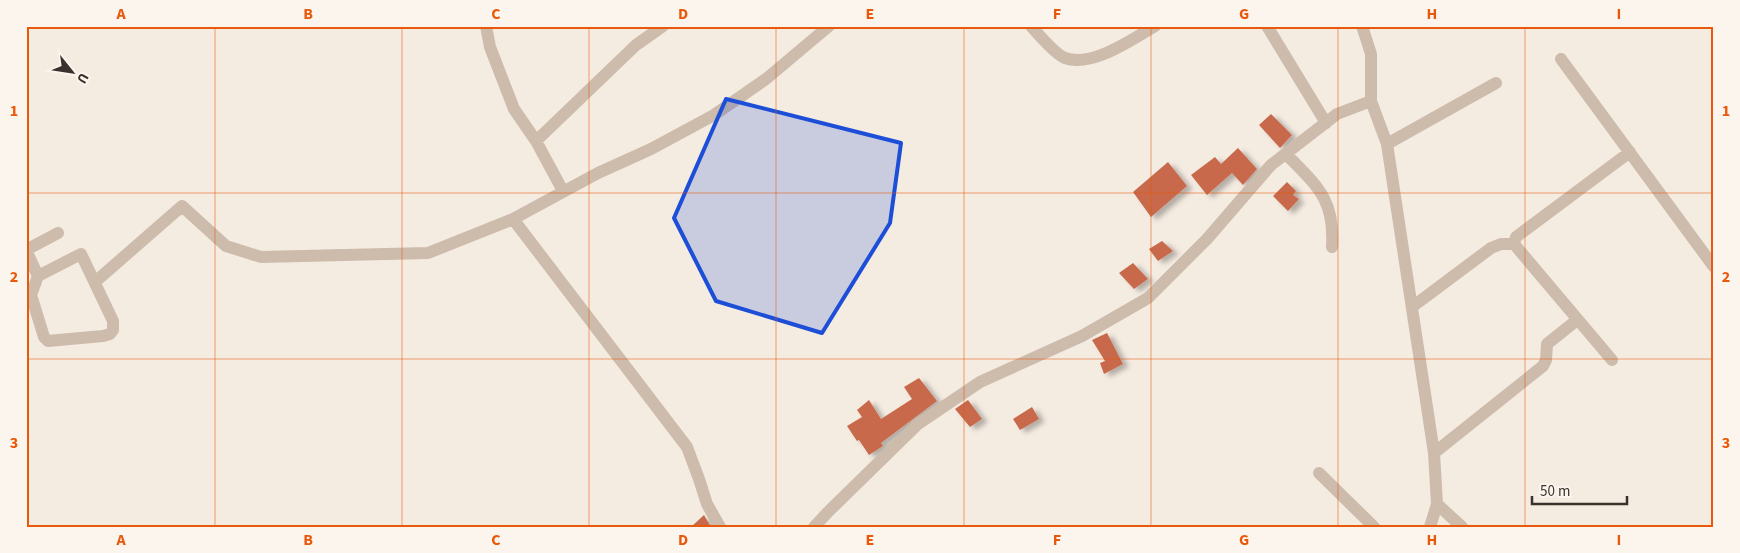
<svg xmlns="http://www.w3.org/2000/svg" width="1740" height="553" viewBox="0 0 1740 553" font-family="'Source Sans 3',sans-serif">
	<defs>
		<filter id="shadow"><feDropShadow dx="5.5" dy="3" stdDeviation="2.5" flood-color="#0004"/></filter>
	</defs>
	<rect width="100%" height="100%" fill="#f4ebe1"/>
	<path fill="#c8694b" filter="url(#shadow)" d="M1271,114L1292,135L1280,148L1259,125Z
		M1238,148L1257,169L1243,185L1232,173L1207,195L1191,175L1215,157L1221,164Z
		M1168,162L1187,186L1151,217L1133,192Z
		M1287,182L1296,191L1293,195L1299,199L1288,211L1273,196Z
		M1162,241L1173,251L1158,261L1149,249Z
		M1133,263L1148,279L1134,289L1119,273Z
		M1107,333L1123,364L1104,374L1100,363L1105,361L1092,340Z
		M919,378L937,401L881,443L883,446L869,455L859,440L857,441L847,426L862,417L857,410L869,400L881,419L912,399L904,387Z
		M968,400L982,419L970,427L955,409Z
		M1032,407L1039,419L1020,430L1013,419Z
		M704,515L711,527H691Z"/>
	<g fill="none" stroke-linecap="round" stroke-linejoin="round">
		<path stroke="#cdbbac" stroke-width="12" d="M486,26L490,47L514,109L536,141L563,191
			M1031,26C1038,34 1056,55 1065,58C1092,68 1132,39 1155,26
			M1267,26L1326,123
			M1362,26L1371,54V101L1387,144L1434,453L1437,504L1430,527
			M1561,59L1714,267
			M536,141L636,45L663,26
			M1387,144L1496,83
			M1286,154C1317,186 1335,199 1332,247
			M81,254L113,321V330L110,334L103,336L48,341L44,337L31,295L38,276Z
			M38,276L26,250L58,233
			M95,282L182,206L226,246L261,257L428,253L513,219
			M1412,307L1491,248L1501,244H1514
			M1612,360L1514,244L1516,237L1520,234L1630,152
			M1434,453L1543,366L1546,360L1547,344L1577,320
			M1319,473L1374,527
			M1437,504L1462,527
			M720,527L707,504L699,479L687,447L513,219L598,173L651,149L714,115L766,79L829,26
			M814,527L830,510L918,424L980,382L1082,336L1148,298L1207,239L1271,165L1337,114L1371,101"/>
	</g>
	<path fill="#1d4ed8" fill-opacity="0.2" stroke="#1d4ed8" stroke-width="4" stroke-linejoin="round" d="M726,99L901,143L890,223L822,333L716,301L674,218Z"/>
	<path fill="none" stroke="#e8590c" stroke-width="1" stroke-opacity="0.55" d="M215,26V527M402,26V527M589,26V527M776,26V527M964,26V527M1151,26V527M1338,26V527M1525,26V527M26,193H1714M26,359H1714"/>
	<rect width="1740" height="553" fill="none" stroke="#fbf5ee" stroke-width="55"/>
	<g transform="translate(72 72) rotate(120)" stroke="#fbf5ee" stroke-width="4" paint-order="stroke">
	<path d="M0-4L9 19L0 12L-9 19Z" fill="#3b302b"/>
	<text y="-8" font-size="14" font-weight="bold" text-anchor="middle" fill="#3b302b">U</text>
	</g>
	<path d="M1532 496v8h95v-8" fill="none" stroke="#3b302b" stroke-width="2.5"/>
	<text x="1540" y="496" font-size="15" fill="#3b302b" stroke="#fbf5ee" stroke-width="4" paint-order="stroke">50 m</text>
	<rect x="28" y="28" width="1684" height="498" fill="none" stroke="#e8590c" stroke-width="2"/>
	<g font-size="16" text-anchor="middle" font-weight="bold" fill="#e8590c">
		<text x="121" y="19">A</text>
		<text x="308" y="19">B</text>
		<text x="496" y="19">C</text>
		<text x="683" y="19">D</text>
		<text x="870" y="19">E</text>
		<text x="1057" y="19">F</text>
		<text x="1244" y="19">G</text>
		<text x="1432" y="19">H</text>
		<text x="1619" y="19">I</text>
		<text x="14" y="116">1</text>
		<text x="1726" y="116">1</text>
		<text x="14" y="282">2</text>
		<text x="1726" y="282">2</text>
		<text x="14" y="448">3</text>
		<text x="1726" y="448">3</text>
		<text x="121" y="545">A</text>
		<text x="308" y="545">B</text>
		<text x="496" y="545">C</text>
		<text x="683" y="545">D</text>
		<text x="870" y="545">E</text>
		<text x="1057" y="545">F</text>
		<text x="1244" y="545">G</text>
		<text x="1432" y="545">H</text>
		<text x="1619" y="545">I</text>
	</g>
</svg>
